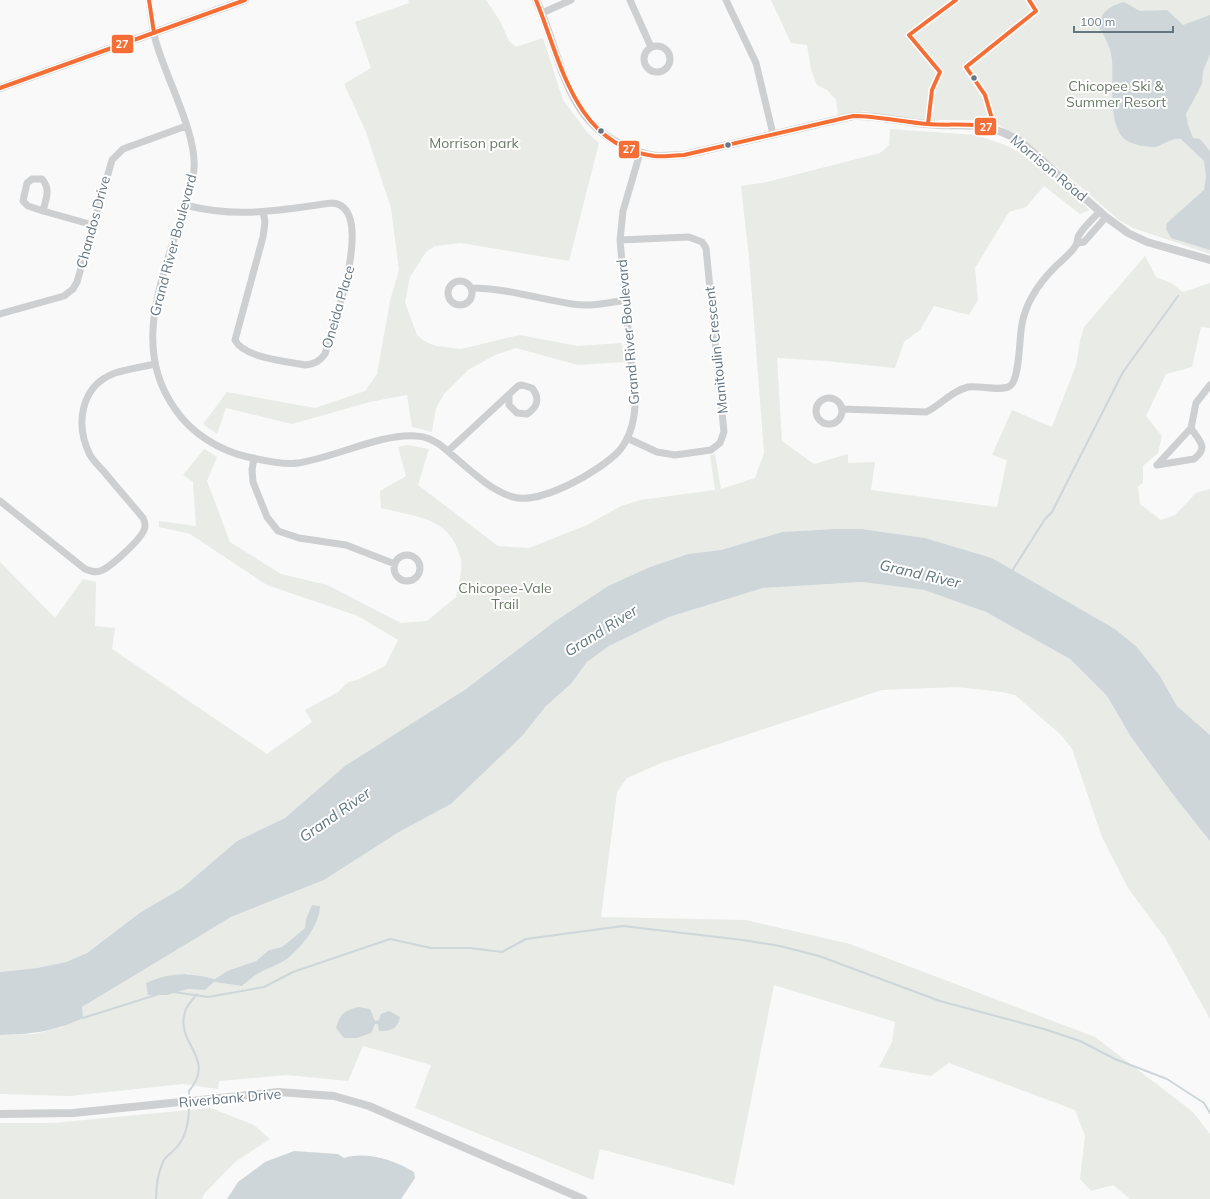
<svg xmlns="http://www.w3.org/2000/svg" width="1210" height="1199" viewBox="0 0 1210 1199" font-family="Mulish,sans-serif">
	<rect width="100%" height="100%" fill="#f9f9f9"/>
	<path fill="#e8ebe6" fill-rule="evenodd" d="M408,0H486L500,21L509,41L516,47L543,38L563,100L587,132L599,143L569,261L461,243L435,246L426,252L410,277L405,302L417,335L424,341L436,346L461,349L520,335L577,346L622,343L624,362L578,365L516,348L495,355L468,370L444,394L436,408L432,432L412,427L407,395L370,402L292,424L226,408L217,434L203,424L227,392L315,408L365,391L377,374L390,301L399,270L391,208L366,132L344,84L371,68L355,22L409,3Z
		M771,0H1210V254L1133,228L1119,220L1062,171L998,124L975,120H923L896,118L866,111L838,116L836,100L827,90L817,85L811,70L807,45L791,43Z
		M890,129L976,135L1005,145L1022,154L1090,210L1080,214L1044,186L1026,207L1009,212L975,268L978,300L969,315L934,306L920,330L904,342L895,368L826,361L777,358L782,441L814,464L848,454V463L875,462L871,490L997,507L1007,460L992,455L1012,410L1052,427L1076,365L1080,341L1084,327L1145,256L1156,277L1171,283L1183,292L1210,283V328L1201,327L1192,367L1166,374L1146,416L1162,436L1158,453L1143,466V483L1138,486L1140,504L1161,520L1175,515L1196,493L1210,489V735L1177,706L1160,676L1136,646L1115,629L992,558L925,538L862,529H833L782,532L721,550L688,554L650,567L608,586L554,622L466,689L346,766L285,818L237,841L182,888L141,912L87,953L66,962L37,968L0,972V562L55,618L83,579L96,582L95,626L115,628L112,649L267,754L312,722L305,710L338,692L348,682L357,680L385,666L398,640L358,616L267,585L190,534L159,527V521L196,526L193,482L183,475L204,449L217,457L207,481L230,542L281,574L327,585L401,623L427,621L456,597C458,586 463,570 461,560C452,517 416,517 381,508L380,491L406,476L398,447L407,445L429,449L418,485L498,546L529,548L587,525L621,506L640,500L715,490L710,455L715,454L721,489L755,478L764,453L749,257L741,186L767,182L880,153L889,145Z
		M862,582L924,590L986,612L1070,659L1107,696L1131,737L1174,796L1210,841V1019L1165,938L1128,888L1102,837L1072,749L1061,735L1015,695L1002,692L957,687L882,690L661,763L627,778L617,792L601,917L746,920L850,944L1095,1037L1193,1112L1210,1134V1199H1130L1113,1185L1091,1191L1080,1179L1085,1136L1075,1110L949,1063L931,1076L879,1067L892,1042L895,1022L774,985L734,1185L600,1149L593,1180L415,1108L431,1065L363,1046L348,1081L287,1075L219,1081L218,1089L183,1084L70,1096L0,1094V1035L35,1034L62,1027L82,1007L187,943L231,917L324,880L399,832L451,804L523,735L546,706L571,684L587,662L609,646L669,617L763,588ZM306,919L310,933L288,957L255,975L243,986L214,982L205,990L187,989L186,973L215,979L227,971L256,961L269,950L282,947L305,928Z
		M211,1108L254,1125L270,1139L235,1162L204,1194L202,1199H0V1123H53Z"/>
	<path fill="#ced6d9" d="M1124,2L1140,11L1167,10L1183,25L1210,15V54L1203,71L1202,84L1186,114L1188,125L1193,138L1200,139L1210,151V250L1171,238L1166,229L1167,223L1204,190L1206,177L1204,161L1181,139C1173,137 1164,144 1156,147C1149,148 1131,144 1126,140C1107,127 1114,80 1112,60C1111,48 1105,36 1098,26C1102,11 1110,6 1124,2Z
		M833,529H862L925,538L992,558L1115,629L1136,646L1160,676L1177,706L1210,735V841L1174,796L1131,737L1107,696L1070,659L986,612L924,590L862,582L763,588L669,617L609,646L587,662L571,684L546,706L523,735L451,804L399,832L324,880L231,917L82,1007L83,1018C52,1032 33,1034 0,1035V972L37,968L66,962L87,953L141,912L182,888L237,841L285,818L345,766L466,689L554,622L608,586L650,567L688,554L721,550L782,532Z
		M312,905L320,906C319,926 303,945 288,958C279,965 267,968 257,974C252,977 247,982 242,986L214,982L205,990L187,989L167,995H148L146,983C172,972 187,972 215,979L227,971L256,961L269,950L282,947L305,928L306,919Z
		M358,1007L370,1009L375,1021L379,1020L381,1014L389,1011L400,1017C398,1029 391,1031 379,1031L378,1024H375L371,1033L357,1038H344L336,1028C340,1014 344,1011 358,1007Z
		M294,1151L338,1154L344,1158C366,1151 394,1160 414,1172L415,1178L401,1199H227L238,1182L265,1162Z"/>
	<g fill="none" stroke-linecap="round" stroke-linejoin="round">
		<path stroke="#ced6d9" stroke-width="2" d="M1012,571L1045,519L1052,512L1123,372L1178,296
			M174,992L208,997L264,987L293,972L390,939L431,948H470L502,952L526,939L623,926L743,940L780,946L819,956L940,1001L1044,1029L1080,1041L1115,1059L1167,1079L1204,1103L1210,1113
			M83,1018L159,994
			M189,1095V1091C217,1058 175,1044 185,1012C186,1006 193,999 197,994
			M156,1199C156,1186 158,1173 163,1162C165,1156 172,1153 176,1148C186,1137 189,1122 189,1107"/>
		<path stroke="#cecfd0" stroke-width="7" d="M149,0C151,14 152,29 156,42C166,78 197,134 194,169C193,182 187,197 183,210C164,276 130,346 175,409C191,433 220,451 248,457C261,460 285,465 298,463C334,458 381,433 416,436C425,436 432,440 439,444C461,461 487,490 513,497C541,505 600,471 619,451C630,438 634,422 635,406L620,240L623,211L640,153
			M630,0L651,47
			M726,0L756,63L773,134
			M542,13L571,0
			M644 59a13 13 0 1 1 26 0a13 13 0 1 1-26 0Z
			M32,179H42C51,189 46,199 43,211L28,206L23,201L27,183Z
			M185,205C240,219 277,210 332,203C378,206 332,329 325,354C319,362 314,364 305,365C286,361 244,358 235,340L263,237L265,222L263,212
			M43,211L93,225
			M620,240L689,237L702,242L706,248L724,432L720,443L711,450L675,455L657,452L627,438
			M1078,243L1084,242L1106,217
			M448 293a12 12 0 1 1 24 0a12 12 0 1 1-24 0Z
			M471,288C506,288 539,299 572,304C590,307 608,303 625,300
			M0,314L64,296L73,289L77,282L112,160L123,149L186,126
			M816 411a13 13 0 1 1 26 0a13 13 0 1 1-26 0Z
			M842,409L926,412C941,405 951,391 968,387C979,385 1001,392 1010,386C1020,379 1019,338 1022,324C1026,302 1039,283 1055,267C1061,261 1069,255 1074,248C1078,244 1077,241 1078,237C1082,228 1093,219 1100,211
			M448,451L518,386L522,385L532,388C540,398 538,407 527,414L517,413L509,405V395
			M254,458L252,470L253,482L267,517L278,531L299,538L346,545L395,564
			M1157,465L1191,428L1196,403L1210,385
			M1157,465L1194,459C1210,447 1198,440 1191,428
			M0,501L85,569C90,571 95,573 100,571C110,568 140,540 144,530C146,526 145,522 143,518C131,503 118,489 106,474C101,468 94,462 90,455C75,425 80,386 115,373C128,369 142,367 154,364
			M394 568a13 13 0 1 1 26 0a13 13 0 1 1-26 0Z"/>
		<path stroke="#cecfd0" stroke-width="8" d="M536,0C561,53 563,117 622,145C634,150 644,155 657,156C666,156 675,155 684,155L853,116C878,115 902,122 926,124C966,128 982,119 1020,141L1106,217L1128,233L1147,242L1210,260
			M0,88L245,0
			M0,1114L73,1113L278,1092L334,1096L369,1106L583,1199"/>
		<defs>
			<path id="bus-1" d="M149,0L154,33
				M536,0C561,61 574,145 654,156C664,157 674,155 684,155L853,116C878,116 902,122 927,124C950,126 972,122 995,129L985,95L966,67L1036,11L1029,0
				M0,88L245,0
				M928,124L932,90L940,72L909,35L956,0"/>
		</defs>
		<use href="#bus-1" stroke="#fff" stroke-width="7"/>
		<use href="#bus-1" stroke="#f46e35" stroke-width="4"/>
	</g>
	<g fill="#657683" stroke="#fff" stroke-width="1.5">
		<circle cx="974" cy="78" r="3.5"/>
		<circle cx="601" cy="131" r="3.5"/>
		<circle cx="728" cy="145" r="3.5"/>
	</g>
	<g text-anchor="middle" stroke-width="4" stroke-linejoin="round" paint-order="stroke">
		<g font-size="14" fill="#687a64" stroke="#fff">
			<text x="1116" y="91">Chicopee Ski &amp;<tspan x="1116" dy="16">Summer Resort</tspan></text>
			<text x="474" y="148">Morrison park</text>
			<text x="505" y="593">Chicopee-Vale<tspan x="505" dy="16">Trail</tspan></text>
		</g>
		<g font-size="14" fill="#657683" stroke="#fff">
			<text transform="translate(1049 168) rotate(40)" y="5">Morrison Road</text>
			<text transform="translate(93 222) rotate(-75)" y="5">Chandos Drive</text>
			<text transform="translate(173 245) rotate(-75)" y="5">Grand River Boulevard</text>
			<text transform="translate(338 307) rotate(-74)" y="5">Oneida Place</text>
			<text transform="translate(628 332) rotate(-95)" y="5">Grand River Boulevard</text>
			<text transform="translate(716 350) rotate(-96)" y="5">Manitoulin Crescent</text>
			<text transform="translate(230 1098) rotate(-5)" y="5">Riverbank Drive</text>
		</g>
		<g font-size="15" font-style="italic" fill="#60757c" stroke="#fff">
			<text transform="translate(920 574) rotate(13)" y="5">Grand River</text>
			<text transform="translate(601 631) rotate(-32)" y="5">Grand River</text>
			<text transform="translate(335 815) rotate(-35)" y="5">Grand River</text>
		</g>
	</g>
	<g stroke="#fff" stroke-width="1.5">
		<rect x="111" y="34" width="23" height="20" rx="4" fill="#f46e35"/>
		<rect x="974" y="117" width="23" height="19" rx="4" fill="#f46e35"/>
		<rect x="618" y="140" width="22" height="19" rx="4" fill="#f46e35"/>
	</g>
	<g font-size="11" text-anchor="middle" font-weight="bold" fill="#fff">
		<text x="122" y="48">27</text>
		<text x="986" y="131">27</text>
		<text x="629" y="153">27</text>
	</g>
	<path d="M1074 26v6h99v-6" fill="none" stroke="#657683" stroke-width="2"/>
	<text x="1080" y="26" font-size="12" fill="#657683" stroke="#ffffff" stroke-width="3" paint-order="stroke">100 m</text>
</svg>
